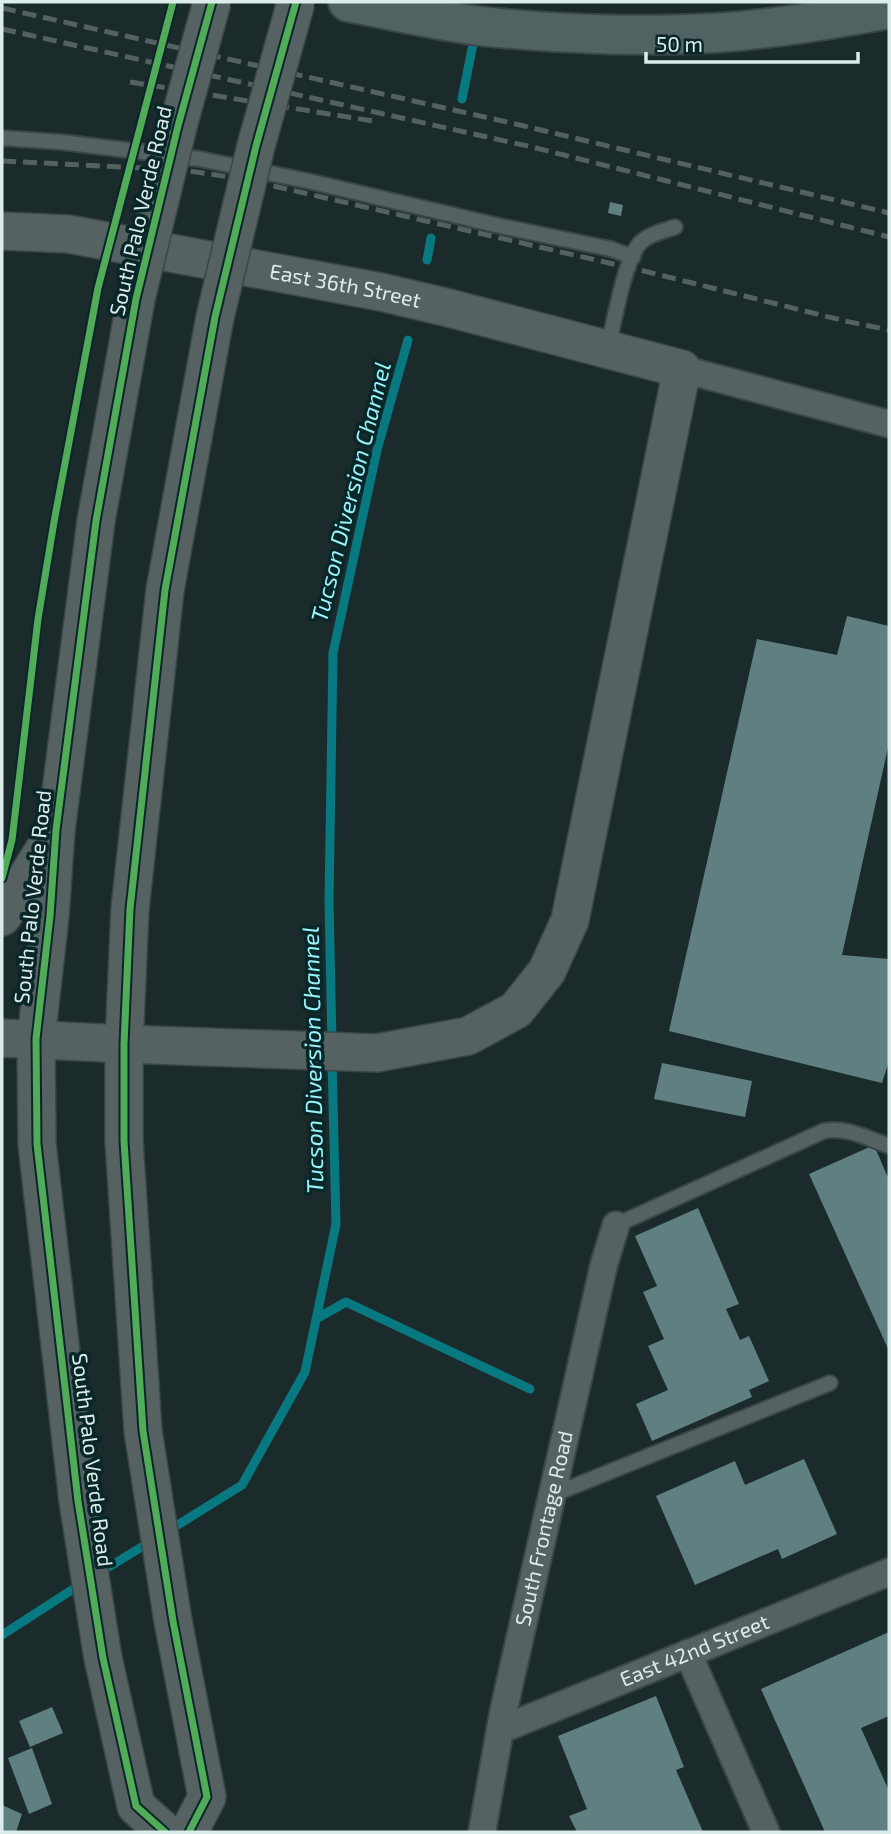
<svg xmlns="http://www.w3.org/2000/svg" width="891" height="1834" viewBox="0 0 891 1834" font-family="'Exo 2',sans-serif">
	<rect width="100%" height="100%" fill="#1b2b2c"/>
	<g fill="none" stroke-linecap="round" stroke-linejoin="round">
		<path stroke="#087980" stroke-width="9" d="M462,99L475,34
			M427,260L431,238
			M332,1043L329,901L333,653L377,450L408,340
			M316,1319L346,1302L530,1389
			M168,1531L242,1485L305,1372L336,1224L332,1060
			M99,1573L153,1540
			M2,1635L81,1584"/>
	</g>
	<path fill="#5f7f81" d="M610,202L623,205L621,216L608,213Z
		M847,616L889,626V743L842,955L889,959V1061L882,1083L669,1031L757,639L837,655Z
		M662,1063L752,1081L745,1117L654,1099Z
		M874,1145L889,1180V1351L809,1174Z
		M698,1208L739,1304L726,1309L740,1340L749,1336L769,1381L749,1390L752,1397L652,1441L636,1404L668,1390L648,1346L664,1339L643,1292L657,1286L635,1236Z
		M804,1459L837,1534L782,1559L778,1549L695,1585L656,1496L735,1461L745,1485Z
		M889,1632V1716L861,1728L889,1791V1832H825L761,1689Z
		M656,1696L684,1767L676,1770L703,1832H577L569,1816L587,1809L558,1736Z
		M52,1707L63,1733L30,1747L19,1721Z
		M32,1748L52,1804L29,1814L8,1758Z
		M2,1805L22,1814L16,1832H2Z"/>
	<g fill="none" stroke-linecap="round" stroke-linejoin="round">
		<defs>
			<path id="lane" d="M2,138L61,142L200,159L308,181L500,226L611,249L633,257
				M608,348C614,323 624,261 640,243C649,234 663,231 675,227
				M616,1225L824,1131C846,1126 869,1139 889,1146
				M552,1495L830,1383"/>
			<g id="street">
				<path d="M682,369L889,424"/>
				<path d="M688,1653L766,1832"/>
				<path id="s1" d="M500,1730L889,1572"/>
				<path id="s2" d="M482,1832L503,1713L604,1264L616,1225"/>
			</g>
			<g id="secondary">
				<path id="s3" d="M2,231L68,234L381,292L449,308L682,369L570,920L547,971L516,1010L468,1036L377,1053L124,1044L2,1038"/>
				<path d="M136,299L96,521L56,830L50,916L36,1039L37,1144L78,1501L103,1658L136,1806L165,1832"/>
				<path d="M2,917L54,834"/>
				<path d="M189,1832L207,1797L173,1621L143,1431L124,1141V1044L130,909L165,590L215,317"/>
			</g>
			<path id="primary" d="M348,2C392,10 436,21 480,26C563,35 658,38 741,31C791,26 840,18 889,9"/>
		</defs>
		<use href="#lane" stroke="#3a4647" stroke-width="18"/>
		<use href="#street" stroke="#3a4647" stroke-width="30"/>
		<use href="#secondary" stroke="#3a4647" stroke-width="40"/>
		<use href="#primary" stroke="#3a4647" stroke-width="42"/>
		<use href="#lane" stroke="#566162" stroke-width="14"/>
		<use href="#street" stroke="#566162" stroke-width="26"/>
		<use href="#secondary" stroke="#566162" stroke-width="37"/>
		<use href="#primary" stroke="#516263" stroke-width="38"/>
		<path stroke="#546162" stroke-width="5" stroke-dasharray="14 7" stroke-linecap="butt" d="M2,8L520,125L889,213
			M2,29L532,147L889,237
			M130,82L373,121
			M2,161L182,170L243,179L644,271L845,321L889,330"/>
		<defs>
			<path id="secondary-bridge" d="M136,299L178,126L212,2
				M215,317L256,146L296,2"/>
		</defs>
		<use href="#secondary-bridge" stroke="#3a4647" stroke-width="40" stroke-linecap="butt"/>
		<use href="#secondary-bridge" stroke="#566162" stroke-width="37"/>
		<defs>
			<path id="cycleway" d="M2,878L12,840L38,619L54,522L98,288L173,2
				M165,1832L136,1806L103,1658L78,1501L37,1144L36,1039L50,916L56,830L96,521L136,299L178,126L212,2
				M189,1832L207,1797L173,1621L143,1431L124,1141V1044L130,909L165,590L215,317L256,146L296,2"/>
		</defs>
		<use href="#cycleway" stroke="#092729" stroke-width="11"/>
		<use href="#cycleway" stroke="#51ab58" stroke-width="7"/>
	</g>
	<g text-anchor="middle" stroke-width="7" stroke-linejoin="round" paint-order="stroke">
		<g font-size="21" fill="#dceced" stroke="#092729">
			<text transform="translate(141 211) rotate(-77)" y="7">South Palo Verde Road</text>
			<text dy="7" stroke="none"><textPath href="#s3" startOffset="348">East 36th Street</textPath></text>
			<text transform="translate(33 897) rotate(-84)" y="7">South Palo Verde Road</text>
			<text transform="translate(92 1460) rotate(83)" y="7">South Palo Verde Road</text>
			<text dy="7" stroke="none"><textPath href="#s2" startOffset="310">South Frontage Road</textPath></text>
			<text dy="7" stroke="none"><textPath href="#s1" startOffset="210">East 42nd Street</textPath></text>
		</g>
		<g font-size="23" font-style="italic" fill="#99f3fa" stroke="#092729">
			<text transform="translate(351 492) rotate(-76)" y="8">Tucson Diversion Channel</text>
			<text transform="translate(313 1060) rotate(-91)" y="8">Tucson Diversion Channel</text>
		</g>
	</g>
	<rect width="891" height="1834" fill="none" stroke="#dceced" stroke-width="7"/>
	<path d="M646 52v10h212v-10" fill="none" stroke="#dceced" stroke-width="3.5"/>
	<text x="656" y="52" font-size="21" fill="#dceced" stroke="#092729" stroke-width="5" paint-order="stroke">50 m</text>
</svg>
